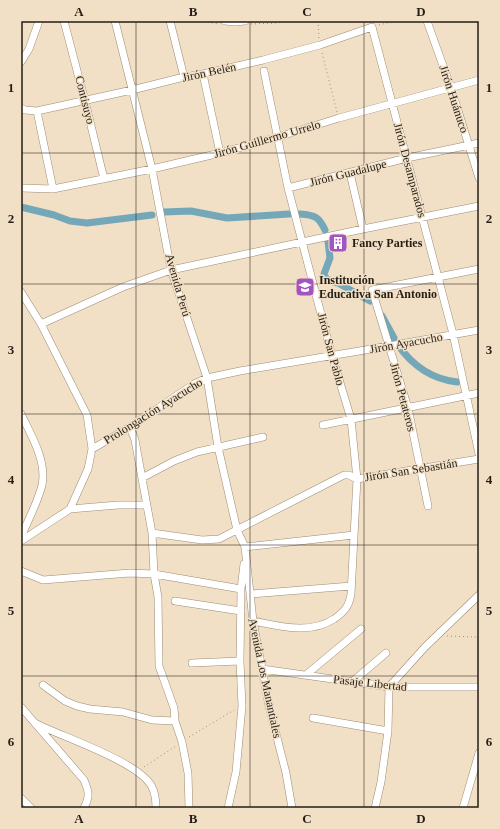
<svg xmlns="http://www.w3.org/2000/svg" width="500" height="829" viewBox="0 0 500 829" font-family="Georgia,serif">
	<rect width="100%" height="100%" fill="#f1dfc6"/>
	<g fill="none" stroke-linecap="round" stroke-linejoin="round">
		<path stroke="#74a8b8" stroke-width="7" d="M21,207L54,215L70,221L87,223L152,215
			M164,212L191,211L227,218L289,214
			M300,214C315,215 319,217 325,230
			M328,241L330,258L324,274L325,277L330,281L338,283L370,301
			M382,316L394,338
			M398,345C412,365 431,379 457,382"/>
	</g>
	<path fill="#c3adc2" stroke="#826d81" d="M343,236L345,247H332L329,239Z"/>
	<g fill="none" stroke-linecap="round" stroke-linejoin="round">
		<defs>
			<path id="minor" d="M64,21L85,101L104,179
				M115,21L152,169L171,270L207,378L218,447L237,530L245,547L253,621L269,706L286,773L292,808
				M170,21L184,77
				M225,21L235,22L245,21
				M427,21L451,88L479,178
				M21,62L29,49L39,21
				M203,74L220,153
				M21,108L25,110L37,111L132,90L184,77L203,74L263,60L320,45L372,27L453,334L479,454
				M37,111L53,189
				M350,173L363,229
				M21,188L53,189L152,169L220,153L278,137L339,118L479,80
				M288,188L407,158L479,143
				M21,292L41,324L87,415L92,449L88,469L70,509
				M41,324L123,287L171,270L363,229L479,206
				M21,414C31,435 47,461 42,485C38,502 28,520 21,537
				M323,425L479,393
				M130,427L135,440L152,533L154,574L158,597L159,666L174,708L175,721L182,742L188,773L189,808
				M92,449L130,427L194,384L207,378L240,371L389,346L479,330
				M142,478L174,461L197,452L263,437
				M428,506L408,408L372,290L479,269
				M152,533L202,540L219,539L344,475H349L357,479L479,459
				M21,541L70,509L118,505H146
				M245,547L354,535
				M21,571L43,580L130,573L154,574L241,589
				M250,594L351,586
				M175,601L241,611
				M253,621C280,626 309,635 334,619C344,612 349,607 351,594L357,479L351,419L332,356L288,188L264,71
				M192,663L240,661
				M262,669L389,687H479
				M307,674L361,629
				M352,682L386,653
				M43,685L65,701L77,706L90,709L123,712L152,720L175,721
				M21,707L84,780C89,792 90,796 84,808
				M313,718L388,731
				M35,723C62,737 140,762 152,787C155,793 156,801 156,808
				M21,798L31,808
				M228,808L236,772L242,706L240,661L241,589L244,564
				M375,808L381,782L388,731L389,687L425,647L479,595
				M463,808L479,753"/>
		</defs>
		<use href="#minor" stroke="#9d8c75" stroke-width="8"/>
		<path stroke="#9d8f7d" stroke-width="1" stroke-dasharray="1 3" stroke-linecap="butt" d="M200,21L219,24
			M318,21L319,38
			M251,24L277,23L282,21
			M379,25L395,21
			M322,53L337,112
			M447,636L476,637
			M189,737L234,710
			M144,767L176,746"/>
		<use href="#minor" stroke="#fff" stroke-width="7"/>
	</g>
	<path fill="none" stroke="#251e15" stroke-width="1" stroke-opacity="0.55" d="M136,21V808M250,21V808M364,21V808M21,153H479M21,284H479M21,414H479M21,545H479M21,676H479"/>
	<defs>
		<symbol id="building-square" viewBox="-11 -11 22 22"><rect x="-9" y="-9" width="18" height="18" rx="4" fill="#a453c3" stroke="#f1dfc6"/><path d="M-4-6H4V6H1V3H-1V6H-4ZM-2.5-4.3h1.7v1.8h-1.7ZM.8-4.3h1.7v1.8H.8ZM-2.5-1h1.7V.8h-1.7ZM.8-1h1.7V.8H.8Z" fill="#fff"/></symbol>
		<symbol id="school-square" viewBox="-11 -11 22 22"><rect x="-9" y="-9" width="18" height="18" rx="4" fill="#a453c3" stroke="#f1dfc6"/><path d="M0-5L7-2L0 1L-7-2ZM-4 1L0 2.5L4 1V4Q0 6-4 4Z" fill="#fff"/></symbol>
	</defs>
	<g fill-rule="evenodd">
		<use href="#building-square" x="327" y="232" width="22" height="22"/>
		<use href="#school-square" x="294" y="276" width="22" height="22"/>
	</g>
	<g text-anchor="middle" stroke-width="3" stroke-linejoin="round" paint-order="stroke">
		<g font-size="12" fill="#251e15" stroke="#f1dfc6">
			<text transform="translate(209 72) rotate(-12)" y="4">Jirón Belén</text>
			<text transform="translate(454 99) rotate(72)" y="4">Jirón Huánuco</text>
			<text transform="translate(85 100) rotate(76)" y="4">Contisuyo</text>
			<text transform="translate(267 139) rotate(-16)" y="4">Jirón Guillermo Urrelo</text>
			<text transform="translate(410 170) rotate(75)" y="4">Jirón Desamparados</text>
			<text transform="translate(348 173) rotate(-14)" y="4">Jirón Guadalupe</text>
			<text transform="translate(178 285) rotate(74)" y="4">Avenida Perú</text>
			<text transform="translate(406 343) rotate(-10)" y="4">Jirón Ayacucho</text>
			<text transform="translate(331 349) rotate(75)" y="4">Jirón San Pablo</text>
			<text transform="translate(403 397) rotate(75)" y="4">Jirón Petateros</text>
			<text transform="translate(153 411) rotate(-32)" y="4">Prolongación Ayacucho</text>
			<text transform="translate(411 470) rotate(-9)" y="4">Jirón San Sebastián</text>
			<text transform="translate(265 678) rotate(78)" y="4">Avenida Los Manantiales</text>
			<text transform="translate(370 683) rotate(6)" y="4">Pasaje Libertad</text>
		</g>
		<g font-size="12" font-weight="bold" fill="#251e15" stroke="#f1dfc6" text-anchor="start">
			<text x="352" y="247">Fancy Parties</text>
			<text x="319" y="284">Institución<tspan x="319" dy="14">Educativa San Antonio</tspan></text>
		</g>
	</g>
	<rect width="500" height="829" fill="none" stroke="#f1dfc6" stroke-width="44"/>
	<rect x="22" y="22" width="456" height="785" fill="none" stroke="#251e15" stroke-width="1.5"/>
	<g font-size="13" text-anchor="middle" font-weight="bold" fill="#251e15">
		<text x="79" y="16">A</text>
		<text x="193" y="16">B</text>
		<text x="307" y="16">C</text>
		<text x="421" y="16">D</text>
		<text x="11" y="92">1</text>
		<text x="489" y="92">1</text>
		<text x="11" y="223">2</text>
		<text x="489" y="223">2</text>
		<text x="11" y="354">3</text>
		<text x="489" y="354">3</text>
		<text x="11" y="484">4</text>
		<text x="489" y="484">4</text>
		<text x="11" y="615">5</text>
		<text x="489" y="615">5</text>
		<text x="11" y="746">6</text>
		<text x="489" y="746">6</text>
		<text x="79" y="823">A</text>
		<text x="193" y="823">B</text>
		<text x="307" y="823">C</text>
		<text x="421" y="823">D</text>
	</g>
</svg>
